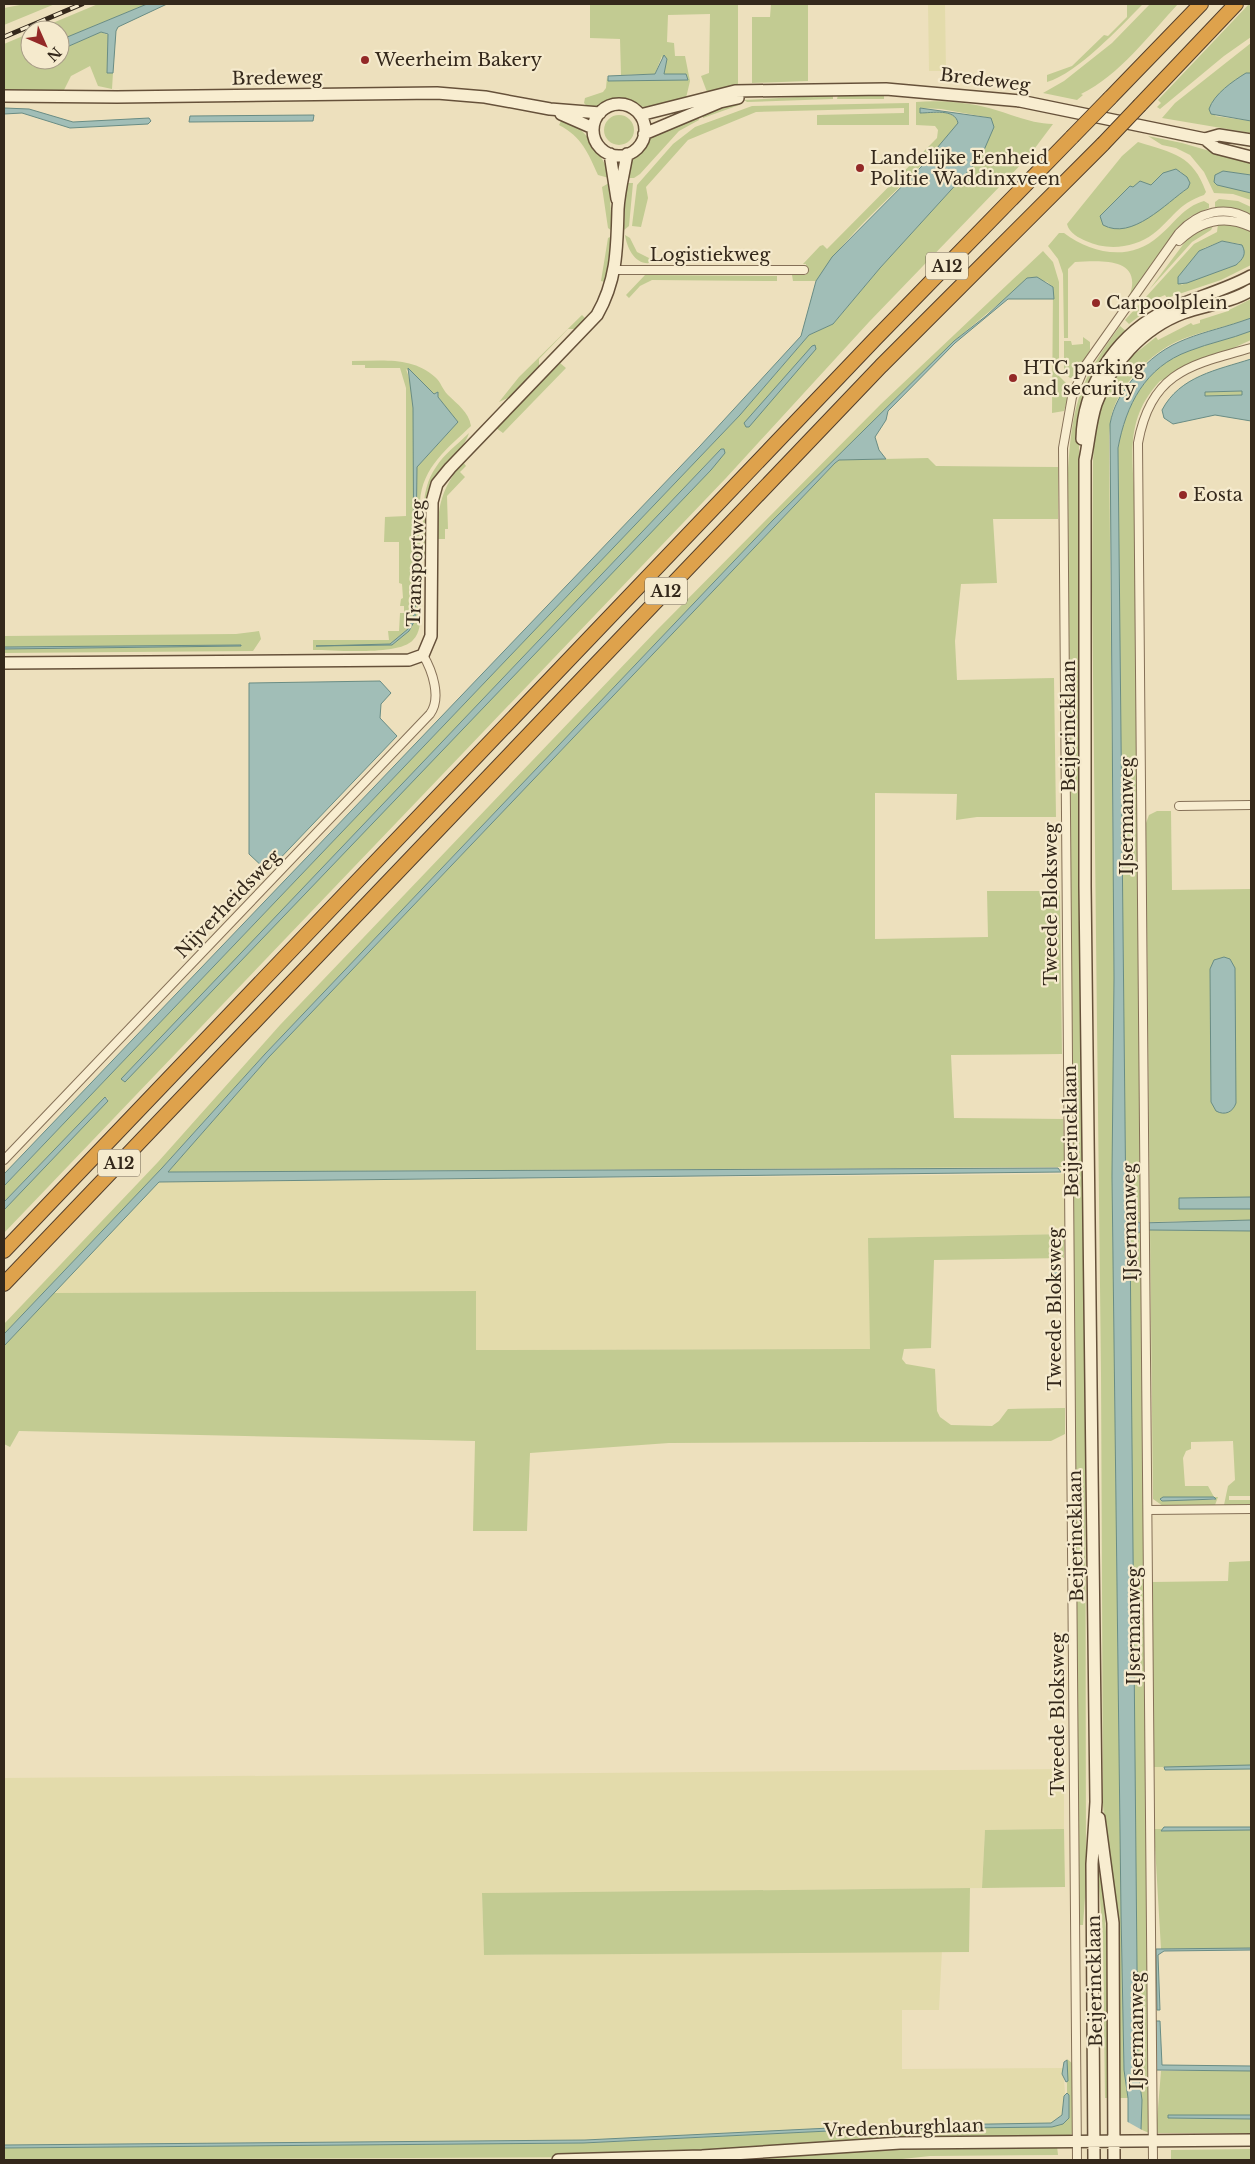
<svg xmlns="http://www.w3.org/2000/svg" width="1255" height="2164" viewBox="0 0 1255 2164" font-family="'Libre Baskerville',serif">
	<rect width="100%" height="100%" fill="#ede0bd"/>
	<path fill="#e3dbab" d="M928,4H945L946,71H929Z
		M1065,1174V1234L869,1238L871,1349L476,1350L475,1291L54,1293L159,1182Z
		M1153,1767H1251V1829H1154Z
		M1064,1769V1829L985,1830L982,1888L482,1893L484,1955L942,1950L939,2010H902V2069L1063,2068L1065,2093L1063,2114L1052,2123L871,2126L585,2140L4,2145V1778Z"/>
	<path fill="#c2cb92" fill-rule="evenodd" d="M25,4H55L4,25V8Z
		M98,4H147L60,40V30H36Z
		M590,4H738V84L707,92L701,76L709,73L710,14L668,15L667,42L674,43L675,56H685L690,81L686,98L647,108L620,100L609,101L595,108H589L584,103L585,98L603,92L606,88L607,77L608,80L686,74L664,75L662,56L655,74L621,75L620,39L590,38Z
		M771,4H808V81L752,83V17H770Z
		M1127,4H1143C1120,27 1078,73 1047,82V75L1072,66L1104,35L1108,36L1127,17Z
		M1150,4H1178C1149,35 1120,75 1081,94L1083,95L1077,100L1043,93L1064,81L1112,43Z
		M1249,4H1251V37L1224,56L1160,109L1157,107L1161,103L1158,100Z
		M101,32L108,35L107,73H113L112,89L98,86L90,66L71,76L63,92L4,91V44L30,33V60H60V50Z
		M1251,43V73H1246L1215,116L1251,121V133L1162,118L1175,103Z
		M833,95V99L747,102L744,100Z
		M838,95H884V99H837Z
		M741,101L742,104L703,118L702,114Z
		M916,102C939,100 967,102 989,108C1012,114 1030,124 1053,124L1029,156L869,322L726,478L4,1233V1210L108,1099L105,1097L4,1202V1186L740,415L809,335L833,324L880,268L981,157L991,118L941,109L920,108V113C932,113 955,108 958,123C915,180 854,222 816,281H793L792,275H806V264H803L820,246L823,245L827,249L937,138L938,130L935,126L916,125ZM721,449L121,1079L714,456Z
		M909,103V125H817V115L904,113V108L756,112L688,140L646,187L648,198L641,227L632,226L637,185L673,144L695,127L752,106Z
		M604 130a15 15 0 1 1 30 0a15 15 0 1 1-30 0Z
		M698,116L699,120L679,131L640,174L634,178H627L631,162L656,132Z
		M562,119C578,126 584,131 594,146C601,158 607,164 609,178L598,175C588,153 582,137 559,125Z
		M1148,136L1182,143L1251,163V175L1223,171L1243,190L1251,193V200L1233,194L1214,193L1204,172L1190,155L1176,148L1162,145Z
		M1138,142C1173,153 1193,155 1206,192L1204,195C1177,204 1173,219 1153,234C1135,248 1107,251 1086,241C1079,238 1069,233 1067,224L1122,156ZM1180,171L1190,183L1188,188C1162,205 1141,230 1108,228L1133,188L1151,185L1160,176Z
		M609,183L612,231L608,228L602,187Z
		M626,183H633L629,226L624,230Z
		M1219,199L1238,201L1251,207V218L1232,209L1215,208V202Z
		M1204,201L1209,204V208L1191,216L1181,225L1117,314C1120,307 1129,299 1131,291C1140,256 1096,261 1075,262L1068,269V338H1064L1063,274L1058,259L1048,246L1059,233H1064C1092,254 1130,262 1159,236C1175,223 1183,207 1204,201Z
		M1214,224L1211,230L1192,242L1149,290L1188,238L1198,230Z
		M1218,224H1236L1251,230V265L1221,280L1167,298L1165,295L1158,298L1159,301L1129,324L1125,320L1194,244L1217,232ZM1222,241L1240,244L1236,265L1181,285L1204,248Z
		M625,235L630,238L637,252L653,260L650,263C635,265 627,248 625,235Z
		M612,236L605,282L601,281L608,238Z
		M1043,251L1053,262L1059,282V376L1071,388L1064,411L1052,413L1053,287L1047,282L1031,277L954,341L773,520L265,1054L162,1168L4,1334V1324L158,1162L280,1025L657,630L881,404Z
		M645,275L777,276V281L652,280L640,286L629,298L626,295Z
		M1251,299V318C1227,327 1201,331 1178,341C1151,353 1123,382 1113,410C1110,418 1110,428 1109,436L1114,978L1112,1176L1121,1913L1124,2070L1128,2098H1120L1117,1944L1103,1806L1101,1373L1092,586L1093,461L1095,431L1106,390L1127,360L1156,337L1158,340L1191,323L1193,325L1200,323V320L1225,312Z
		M582,315L586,319L577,329H568L539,359V367L510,397L499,402L519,377Z
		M1120,326L1127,332L1079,432V446L1085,1176L1086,1884L1083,1925H1079L1068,474C1072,405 1079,381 1120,326Z
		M1251,331V340L1160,381C1129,414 1131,446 1134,489C1135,509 1135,530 1136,550L1140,1223L1126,1216L1118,448C1126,405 1145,367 1189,351C1209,343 1231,339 1251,331Z
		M1083,337L1090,342V350L1075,377L1070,378L1064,372V341H1071L1072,345L1083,344Z
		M352,361C381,361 412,356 435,377C441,382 442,389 448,395C457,404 469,412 471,426C448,448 422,467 420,502L421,614C420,623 420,633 413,640C399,656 335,650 313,650V640H389L388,631H399L400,613H404V606H400L401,599L403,598L402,584L399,583V542H384L385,517L406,516V388L400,368H365V365H352ZM406,369L434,394L438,393V397L458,422L417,467L415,620L409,631L391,645L316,646L390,644L408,629L413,619L414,609L413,408L411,383Z
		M560,363L566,368L503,433L496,428Z
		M1242,391L1243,395L1205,396V392Z
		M469,433C462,455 436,467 429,490C423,509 430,547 424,558C424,529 418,492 436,467C444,454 458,444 469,433Z
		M928,458L936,466L1058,467V519H993L997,583L961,584L955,641L957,680L1054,678L1056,817H977L956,820L957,794L875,793V939L988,937L987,891H1060L1062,1054L951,1055L954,1118L1063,1119L1065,1167L168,1172L269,1057L835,463L839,460Z
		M463,462L466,466L460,472L465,477L447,496L448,529H445V539H437C438,505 441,489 463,462Z
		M259,631L261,639L253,651L4,653V649L241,646L4,647V636L236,634Z
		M1157,811H1171L1172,890L1251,889V1197L1179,1198V1209H1251V1220L1150,1222L1146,823L1149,815Z
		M1150,1230L1251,1231V1496H1229V1500H1251V1505H1224L1228,1486L1235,1480L1233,1441L1191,1442V1449L1186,1451L1183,1458L1185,1486H1208L1214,1497H1163L1161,1500H1214L1215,1497H1218L1215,1505L1163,1506L1153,1499Z
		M1134,1231H1141V1238L1149,2133L1140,2129L1142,2100L1138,2070L1129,1273L1130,1237Z
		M1065,1234L1064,1258L934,1260L931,1348L904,1349L902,1359L906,1364L935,1369L937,1411L940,1417L951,1425L992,1426L999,1421L1008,1409L1065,1408V1434L1051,1441L669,1443L530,1453L527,1531H473L475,1441L19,1431L10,1447L4,1444V1346L54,1293L476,1291V1350L870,1349L868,1238Z
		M1251,1561V1767H1153L1152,1582L1228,1581L1229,1562Z
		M1064,1829L1065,1887L982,1888L985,1830Z
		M1154,1829H1251V1948L1161,1949Z
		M1101,1843L1102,1881L1106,1931L1108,2098H1105L1103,1936L1096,1850Z
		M970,1888L969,1952L484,1955L482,1893Z
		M1067,2059L1072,2063L1073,2133L1065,2138L595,2157L4,2160V2148L583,2143L870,2129L1058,2125H1061L1067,2093Z
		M1161,2071H1251V2115H1171L1168,2118L1251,2119V2133H1156Z
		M1057,2146L1058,2155L930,2156L893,2160H626L852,2149Z
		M1251,2149V2159H1171V2150Z"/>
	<path fill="#a1beb7" stroke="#698c84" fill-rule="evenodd" d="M147,4H167L118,27L116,31L113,73H107L108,34L101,32L60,50V40Z
		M664,55L667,59L664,74H686L688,80L608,81V76L655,74Z
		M1246,73H1251V121L1211,114L1209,109C1214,94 1233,81 1246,73Z
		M4,108L29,109L73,122L149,118L151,121L148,124L70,128L22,113L4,114Z
		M920,108L991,118L994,127L981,157L880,268L833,324L809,335L740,415L4,1186V1174L700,446L801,336L816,281L832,257L921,167L958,123C955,108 932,113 920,113Z
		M314,115L313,121L189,122L190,116Z
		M1176,169L1187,177L1190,183L1188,188C1166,203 1132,241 1103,225L1100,216L1130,186L1133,187L1140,181L1151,185L1163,173Z
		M1223,171L1251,175V193L1217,185L1214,182L1215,175Z
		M1222,241L1242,245C1247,254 1243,259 1236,265L1187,283L1178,284V277L1199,251Z
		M1037,277L1053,287L1054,299H1008L955,343L888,411L886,420L875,437L879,450L886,459L839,460L835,463L269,1057L168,1172L1058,1168L1061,1172L159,1182L4,1346V1334L162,1168L265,1054L773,520L954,341L986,316L1027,278Z
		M1251,318V331C1231,339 1209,343 1189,351C1145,367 1126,405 1118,448L1126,1216L1140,1223L1251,1220V1231L1150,1230L1130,1234L1138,2070L1142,2100L1140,2160H1128V2098L1124,2070L1121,1913L1112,1176L1114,978L1110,424C1113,407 1121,393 1132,380C1167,335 1202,336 1251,318Z
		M815,345L816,349L749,427H746L744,423L812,346Z
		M1251,359V421L1215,415L1173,424L1164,418L1162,410C1180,376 1217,370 1251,359ZM1242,391V395L1205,396V392Z
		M408,368L434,394L438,392V397L458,422L417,467L415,620L409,631L392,645L316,646L390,644L408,629L413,619L414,609L413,408Z
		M721,449H724L725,453L711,470L125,1082L121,1079Z
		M241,645V646L4,649V647Z
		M380,681L391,693L381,704L380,718L397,736L269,870H266L249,854V683Z
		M1224,957L1230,959L1235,968L1236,1103C1233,1112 1225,1116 1216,1111L1211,1102L1210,969L1214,960Z
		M105,1097L108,1101L4,1210V1202Z
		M1251,1197V1209H1179V1198Z
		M1057,1267H1061L1062,1299L1058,1290L1048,1278Z
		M1163,1497H1214L1216,1499L1162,1501L1160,1499Z
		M1251,1765V1769L1165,1770L1164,1767Z
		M1164,1827H1251V1830L1161,1831Z
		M1251,1948V1950L1164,1951L1158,1955L1160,2010H1157L1156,1949Z
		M1155,2021H1160L1162,2065L1251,2066V2071L1156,2070Z
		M1067,2060L1068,2081L1066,2082L1062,2074L1064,2062Z
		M1067,2093L1069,2095V2118L1063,2124L1052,2127L870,2129L583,2143L4,2148V2145L585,2140L871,2126L1051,2123L1062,2115L1064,2096Z
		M1171,2115H1251V2119L1168,2118V2115Z"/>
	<path fill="#ede0bd" d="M1126,2121L1142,2130L1143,2160H1127Z"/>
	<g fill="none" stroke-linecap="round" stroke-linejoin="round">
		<defs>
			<path id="street" d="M1179,241C1200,221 1224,214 1251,227
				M615,270H804
				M1179,806L1251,805
				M4,1160L430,714C442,698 432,670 423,655
				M1148,1510L1251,1509
				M1077,2160L1063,448L1072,397L1085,366L1179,233C1198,212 1226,204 1251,220
				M1153,2160L1138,443C1151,372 1190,365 1251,348"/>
			<path id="secondary" d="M4,96L117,97L437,93L485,97L550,109L600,113
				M593 130a26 26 0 1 1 52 0a26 26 0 1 1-52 0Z
				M561,114L593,128
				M640,115L735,91L886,89L1020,101L1205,139L1219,135L1251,140
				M644,134L720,102L738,98
				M1205,139L1216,148L1251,157
				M610,154L617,199
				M1082,439C1083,388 1114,339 1159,314C1189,299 1222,292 1251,276
				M4,663L409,660L423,655L431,636L432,502L437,484L450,468L597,315C617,280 617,248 618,209C619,191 624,172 627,154
				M1099,1818L1113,1923L1114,2160
				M558,2160L702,2156L900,2143L1251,2140
				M1094,2160L1092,1864L1096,1802L1085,886V460C1089,441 1090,422 1096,404C1110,364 1143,328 1183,313C1205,305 1230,303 1251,290"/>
			<path id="highway" d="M1110,98L1201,4
				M1140,105L1236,4
				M4,1251L876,338L1072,137
				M4,1284L881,366L1103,144"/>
		</defs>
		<use href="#street" stroke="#857057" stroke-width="10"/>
		<use href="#secondary" stroke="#66513a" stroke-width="14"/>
		<use href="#highway" stroke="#523e2b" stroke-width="16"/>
		<use href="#street" stroke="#f8edd0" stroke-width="8"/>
		<use href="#secondary" stroke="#f8edd0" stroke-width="11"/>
		<use href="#highway" stroke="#dea24c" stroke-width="14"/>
		<defs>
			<path id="rail" d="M4,37L82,4"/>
		</defs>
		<use href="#rail" stroke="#34281b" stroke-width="5"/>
		<use href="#rail" stroke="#f5eacd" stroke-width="3" stroke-dasharray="9" stroke-linecap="butt"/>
		<defs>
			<path id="highway-bridge" d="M1072,137L1110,98
				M1103,144L1140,105"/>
		</defs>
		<use href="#highway-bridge" stroke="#523e2b" stroke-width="16" stroke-linecap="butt"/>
		<use href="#highway-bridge" stroke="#dea24c" stroke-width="14"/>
	</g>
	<g fill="#932927" stroke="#f5eacd" stroke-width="2">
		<circle cx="365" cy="60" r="5"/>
		<circle cx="860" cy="168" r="5"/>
		<circle cx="1096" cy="303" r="5"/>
		<circle cx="1013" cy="378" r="5"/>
		<circle cx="1183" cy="495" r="5"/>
	</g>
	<g text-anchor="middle" stroke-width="4.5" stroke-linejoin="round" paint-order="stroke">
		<g fill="#f5eacd" stroke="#6e6250" stroke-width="1">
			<rect x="926" y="252.5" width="42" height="27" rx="4"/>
			<rect x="645" y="577.5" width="42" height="27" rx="4"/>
			<rect x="98" y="1149.5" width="42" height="27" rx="4"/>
		</g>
		<g font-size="16" font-weight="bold" fill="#34281b">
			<text x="947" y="272">A12</text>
			<text x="666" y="597">A12</text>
			<text x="119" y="1169">A12</text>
		</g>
		<g font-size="18" fill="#34281b" stroke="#f5eacd" text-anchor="start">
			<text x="375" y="66">Weerheim Bakery</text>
			<text x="870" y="164">Landelijke Eenheid<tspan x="870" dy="21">Politie Waddinxveen</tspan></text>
			<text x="1106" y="309">Carpoolplein</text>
			<text x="1023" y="374">HTC parking<tspan x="1023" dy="21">and security</tspan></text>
			<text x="1193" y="501">Eosta</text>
		</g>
		<g font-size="18" fill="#34281b" stroke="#f5eacd">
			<text transform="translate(277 78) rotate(-1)" y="6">Bredeweg</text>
			<text transform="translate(985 80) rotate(7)" y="6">Bredeweg</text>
			<text x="710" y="261">Logistiekweg</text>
			<text transform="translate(416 563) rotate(-88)" y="6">Transportweg</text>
			<text transform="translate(1069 726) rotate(-90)" y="6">Beijerincklaan</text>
			<text transform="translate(1127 816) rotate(-90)" y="6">IJsermanweg</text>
			<text transform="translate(228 904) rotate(-46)" y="6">Nijverheidsweg</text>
			<text transform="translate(1051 904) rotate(-90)" y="6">Tweede Bloksweg</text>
			<text transform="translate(1071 1131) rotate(-91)" y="6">Beijerincklaan</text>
			<text transform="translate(1130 1222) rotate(-91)" y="6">IJsermanweg</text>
			<text transform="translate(1055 1309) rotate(-90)" y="6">Tweede Bloksweg</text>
			<text transform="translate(1076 1536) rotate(-91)" y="6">Beijerincklaan</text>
			<text transform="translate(1134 1626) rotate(-90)" y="6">IJsermanweg</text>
			<text transform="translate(1058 1714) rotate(-90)" y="6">Tweede Bloksweg</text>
			<text transform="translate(1095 1981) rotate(-91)" y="6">Beijerincklaan</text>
			<text transform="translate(1137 2031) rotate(-90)" y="6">IJsermanweg</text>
			<text transform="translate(904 2128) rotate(-2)" y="6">Vredenburghlaan</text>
		</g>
	</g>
	<rect width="1255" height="2164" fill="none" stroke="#34281b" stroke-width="10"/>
	<g transform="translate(45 45) rotate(135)"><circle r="24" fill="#f5eacd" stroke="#a89c86"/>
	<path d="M0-4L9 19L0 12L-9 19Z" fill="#932927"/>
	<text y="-8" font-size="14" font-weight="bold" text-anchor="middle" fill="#34281b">N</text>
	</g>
</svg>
